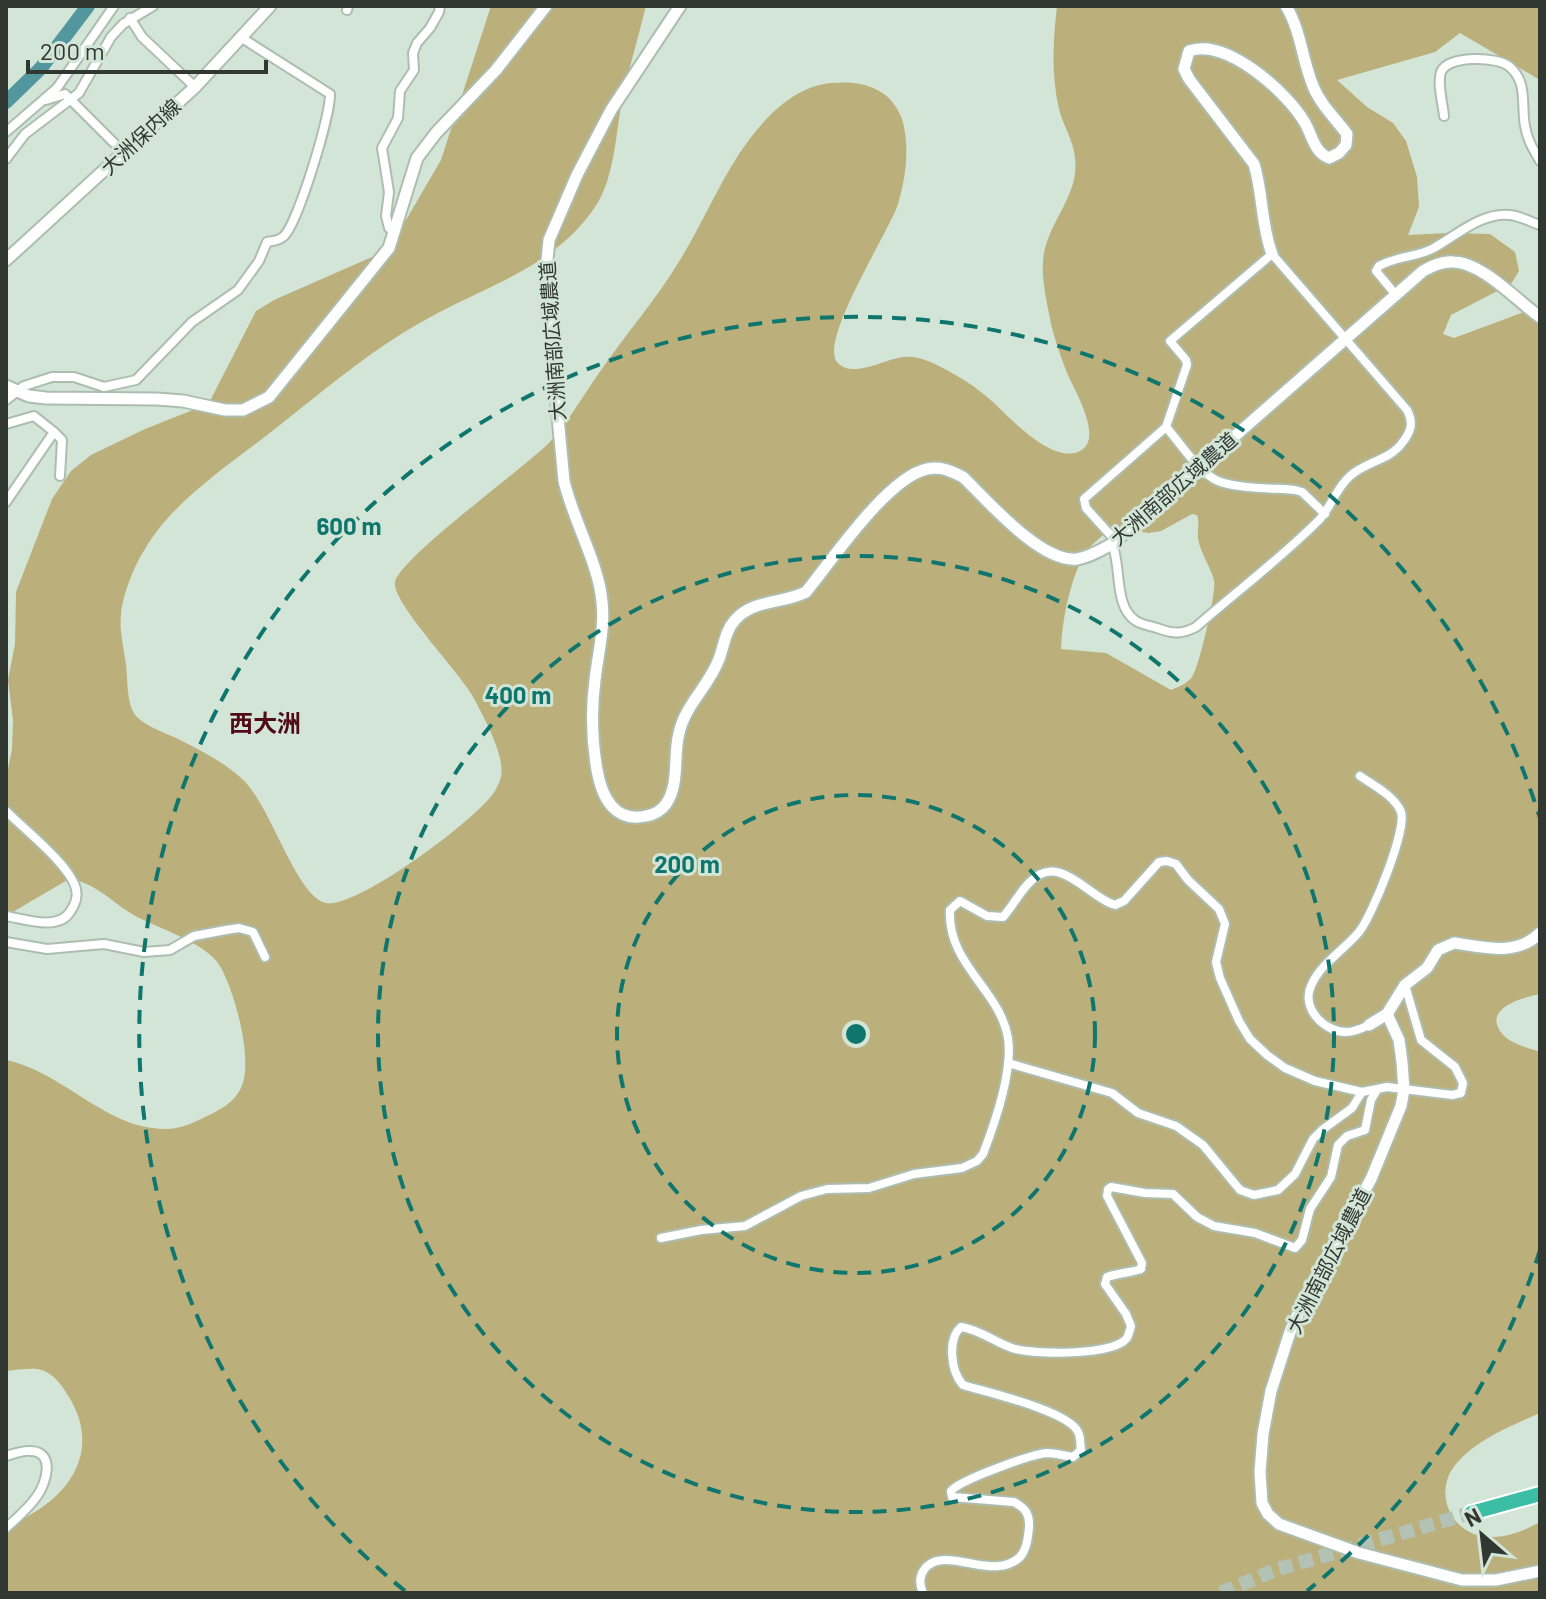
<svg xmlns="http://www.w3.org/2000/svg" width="1546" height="1599" viewBox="0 0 1546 1599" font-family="Barlow,'Noto Sans JP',sans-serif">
<rect width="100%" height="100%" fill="#d3e5d6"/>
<path fill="#bbaf7b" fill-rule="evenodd" d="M491,6h155c-7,28 -15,56 -22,84 -8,35 -8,87 -29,117 -42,62 -109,78 -170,113 -56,31 -104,73 -154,112 -42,33 -99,70 -126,117 -11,17 -22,45 -24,65 -2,16 3,35 5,51 2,15 0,38 10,51 10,11 33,18 46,25 20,10 41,21 58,36 30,24 55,119 86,126 29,7 153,-85 169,-112 7,-13 8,-18 5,-33 -5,-20 -18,-45 -28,-63 -13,-23 -81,-94 -77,-113 6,-25 128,-113 154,-139 19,-21 34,-47 50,-70 26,-38 57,-73 81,-113 21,-34 37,-72 59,-106 21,-31 52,-68 93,-71 30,-3 59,5 70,36 8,27 4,59 -4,85 -9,28 -79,136 -61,158 15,18 49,-4 67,-5 16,-2 34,8 48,16 15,8 29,18 42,30 17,16 59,62 86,48 24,-12 -5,-60 -13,-78 -6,-16 -12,-32 -16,-49 -5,-28 -14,-58 -3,-85 10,-27 31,-50 27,-81 -1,-16 -12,-33 -16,-49 -8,-34 -6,-68 -2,-103h483v74l-80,-47 -25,19 -98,28 30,27 26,16 13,18 11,36 2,30 -11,28 41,-2 41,1 25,18 4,19 -8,13 -60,31 -8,19 11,4 86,-32v688c-15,3 -56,13 -40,37 7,12 28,17 40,21v361c-29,13 -63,26 -84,51 -22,26 -8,65 25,72 21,4 41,-4 59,-14v71h-1534v-67c57,-21 99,-70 63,-129 -7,-12 -17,-26 -32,-28 -9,-1 -21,1 -31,2v-311c58,12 100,70 161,69 13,0 29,-7 40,-13 13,-6 26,-13 33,-26 15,-26 -5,-98 -20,-124 -14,-24 -64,-38 -88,-52 -21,-13 -38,-32 -63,-35l-63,37v-137l6,-30 1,-29 -5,-40 7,-36 1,-52 36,-93 19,-28 20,-16 54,-26 53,-21 13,-9 45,-88 18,-11 98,-43 34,-37 35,-60zM1192,514l5,1c3,9 0,15 1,24 3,15 12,27 16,41 3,11 -15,88 -22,97 -5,7 -14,10 -21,13l-65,-37 -45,-4c1,-28 8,-63 20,-88 6,-14 19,-23 30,-33l38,5 12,-2z"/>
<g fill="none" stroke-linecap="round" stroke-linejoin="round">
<polyline stroke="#51979d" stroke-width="14" points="6,102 41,68 88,6"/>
<polyline stroke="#b3c2b5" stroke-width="14" stroke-dasharray="14 7" stroke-linecap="butt" points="1221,1593 1275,1570 1471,1513"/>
<g stroke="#adbeb0" stroke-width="12">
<g id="street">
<polyline points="347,10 348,6"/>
<polyline points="130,18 142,37 195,87"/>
<polyline points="46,100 65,94 124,153"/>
<path d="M1444,116c-1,-12 -7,-32 -3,-44 6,-17 57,-16 69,-5 18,16 11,38 15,59 2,13 8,23 15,35"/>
<polyline points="6,132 57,88 114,6"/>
<polyline points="6,159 25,134 79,93 111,37 123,24 153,6"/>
<polyline points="395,233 389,228 386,216 389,192 382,148 398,118 400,91 414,70 413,53 417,43 430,28 439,12 440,6"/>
<path d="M1396,295l-20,-24 3,-5c16,-9 36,-9 53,-17 24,-13 49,-37 78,-34 10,1 21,7 30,10"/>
<path d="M6,400l18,-14 28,-9h22l30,10 32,-7 56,-58 46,-32 21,-29 8,-19c6,-1 12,-1 17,-6 14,-13 47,-122 46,-142l-88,-56"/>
<polyline points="6,424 34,416 54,432 6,502"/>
<path d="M1166,427c15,17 29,40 48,52 17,10 60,9 81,11l7,2 23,22"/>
<polyline points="54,432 62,440 60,476"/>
<path d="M1112,544c10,22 1,62 24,77 6,4 16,5 24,8 14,5 22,5 36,-2 40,-35 84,-68 122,-106 13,-13 18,-33 32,-45 15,-14 40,-16 52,-33 9,-11 12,-20 5,-33l-135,-156 -102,87 16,19 1,5 -21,62 -82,72 2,9 29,32"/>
<path d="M1360,776c13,9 35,20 41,36 6,18 -29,104 -42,120 -15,18 -39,32 -48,54 -10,22 13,46 35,46 8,0 15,-3 23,-7"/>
<path d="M6,811c18,18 64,54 70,78 2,8 -1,16 -6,23 -12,19 -46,7 -64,4"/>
<polyline points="6,942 47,949 104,944 144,952 170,950 194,936 226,930 239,928 253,932 265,957"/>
<polyline points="1008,1063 1112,1093 1138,1113 1176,1126 1203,1145 1240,1190 1254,1195 1278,1190 1295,1174 1313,1139 1322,1130 1352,1108 1362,1092"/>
<path d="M661,1238l40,-8 44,-4 56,-30 26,-7 42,-1 45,-14 48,-6 15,-7 6,-7c12,-31 30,-83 25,-116 -8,-48 -61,-74 -58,-128l10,-9 27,15 16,1c10,-11 17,-26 28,-36 29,-29 58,17 84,24l9,-4 35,-39 8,-1 9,3 12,16 31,29 6,15 -9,38 4,16 19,43 11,18 17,16 18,13 30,13 47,11 25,-5 65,8 9,-2 2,-10 -8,-16 -34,-27 -16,-55"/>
<path d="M6,1456c7,-2 17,-6 25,-5 25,1 15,33 6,45 -8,12 -20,22 -31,32"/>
<path d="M923,1593c-8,-18 3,-33 23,-33 23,0 54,16 74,-3 7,-8 8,-20 9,-30 1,-13 -4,-19 -15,-25l-62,-5 -1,-6c9,-11 81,-37 96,-38 8,0 18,3 26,4l8,-7c-1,-5 0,-13 -3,-18 -9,-21 -92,-40 -115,-47 -12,-13 -16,-46 -2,-58 20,3 33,15 51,21 21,7 102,8 115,-10 2,-4 3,-8 4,-12l-5,-12 -21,-30 2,-7c11,-4 23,-4 34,-8l1,-6 -35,-67 1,-7 3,-2 34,6 28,1 24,23 17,9 41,7 40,15 7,-8 8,-31 21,-32 7,-32 9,-9 18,-6 6,-30 6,-10"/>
</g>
</g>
<g stroke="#adbeb0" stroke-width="15">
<g id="secondary">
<path d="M680,6l-69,104 -34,65 -28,65 -4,39 19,202c9,39 35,83 38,121 3,26 -4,52 -7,78 -4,30 -3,61 2,90 5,28 18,53 49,46 8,-1 16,-6 20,-12 14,-20 7,-49 13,-71 6,-28 30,-47 40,-74 5,-13 6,-28 16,-39 18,-21 48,-16 71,-28 26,-32 82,-115 121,-123 14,-3 24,2 36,8 25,24 78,86 114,82 13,-2 24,-9 35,-15l311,-273c9,-5 19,-10 30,-9 29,0 64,39 87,55"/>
<path d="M1272,254c-11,-29 -9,-61 -18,-90l-65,-85 -5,-10 5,-18c37,-14 99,42 116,72 7,12 9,29 24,35l10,-5 7,-8 1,-11c-12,-16 -27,-30 -34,-48 -11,-27 -12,-55 -27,-80"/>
<polyline points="6,260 195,87 270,6"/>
<polyline points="6,386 29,396 46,398 157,399 183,401 225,410 243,410 269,397 389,248 417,158 436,133 496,70 546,6"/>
<polyline points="1387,1014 1399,1040 1402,1062 1404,1090 1401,1106 1371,1179 1304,1300 1290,1332 1271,1391 1263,1434 1260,1472 1262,1503 1268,1514 1279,1524 1359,1553 1462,1580 1496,1580 1540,1571"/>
<path d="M1369,1025l18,-11 18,-29 22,-17 11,-18 16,-7c30,4 62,14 86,-10"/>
</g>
</g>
<g stroke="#fff" stroke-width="18">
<polyline id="highway" points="1471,1513 1540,1494"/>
</g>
<use href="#street" stroke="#fff" stroke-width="8"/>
<use href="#secondary" stroke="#fff" stroke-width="11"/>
<use href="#highway" stroke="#3bbea4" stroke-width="14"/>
</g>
<g fill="none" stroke="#0f766e" stroke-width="4" stroke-dasharray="14 10">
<circle cx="856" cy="1034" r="239"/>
<circle cx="856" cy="1034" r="478"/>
<path d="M1540 1250A717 717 0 0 1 1307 1591M405 1591A717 717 0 1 1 1540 818"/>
</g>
<g text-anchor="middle" stroke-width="6" stroke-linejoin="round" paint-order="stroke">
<g font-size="20" fill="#313832" stroke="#d3e5d6">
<text transform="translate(141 137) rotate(-43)" y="7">大洲保内線</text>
<text transform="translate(553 341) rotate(-94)" y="7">大洲南部広域農道</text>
<text transform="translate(1174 489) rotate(-41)" y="7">大洲南部広域農道</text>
<text transform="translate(1329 1261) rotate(-63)" y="7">大洲南部広域農道</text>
</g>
<g font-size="24" font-weight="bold" fill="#510b17" stroke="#d3e5d6">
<text x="265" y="732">西大洲</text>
</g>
</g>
<circle cx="856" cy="1034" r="12" fill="#0f766e" stroke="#d3e5d6" stroke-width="4"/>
<g font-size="24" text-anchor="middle" font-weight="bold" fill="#0f766e" stroke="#d3e5d6" stroke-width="6" stroke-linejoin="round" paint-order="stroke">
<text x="349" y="535">600 m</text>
<text x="518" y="704">400 m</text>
<text x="687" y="873">200 m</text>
</g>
<rect width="1546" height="1599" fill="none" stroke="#313832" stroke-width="16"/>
<g transform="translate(1482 1535) rotate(332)" stroke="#d3e5d6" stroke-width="6" paint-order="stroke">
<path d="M0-6L14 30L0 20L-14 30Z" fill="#313832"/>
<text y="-12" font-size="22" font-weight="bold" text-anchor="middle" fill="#313832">N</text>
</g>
<path d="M28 60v12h238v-12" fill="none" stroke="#313832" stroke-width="4"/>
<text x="40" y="60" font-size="24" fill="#313832" stroke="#d3e5d6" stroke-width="6" paint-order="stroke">200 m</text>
</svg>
